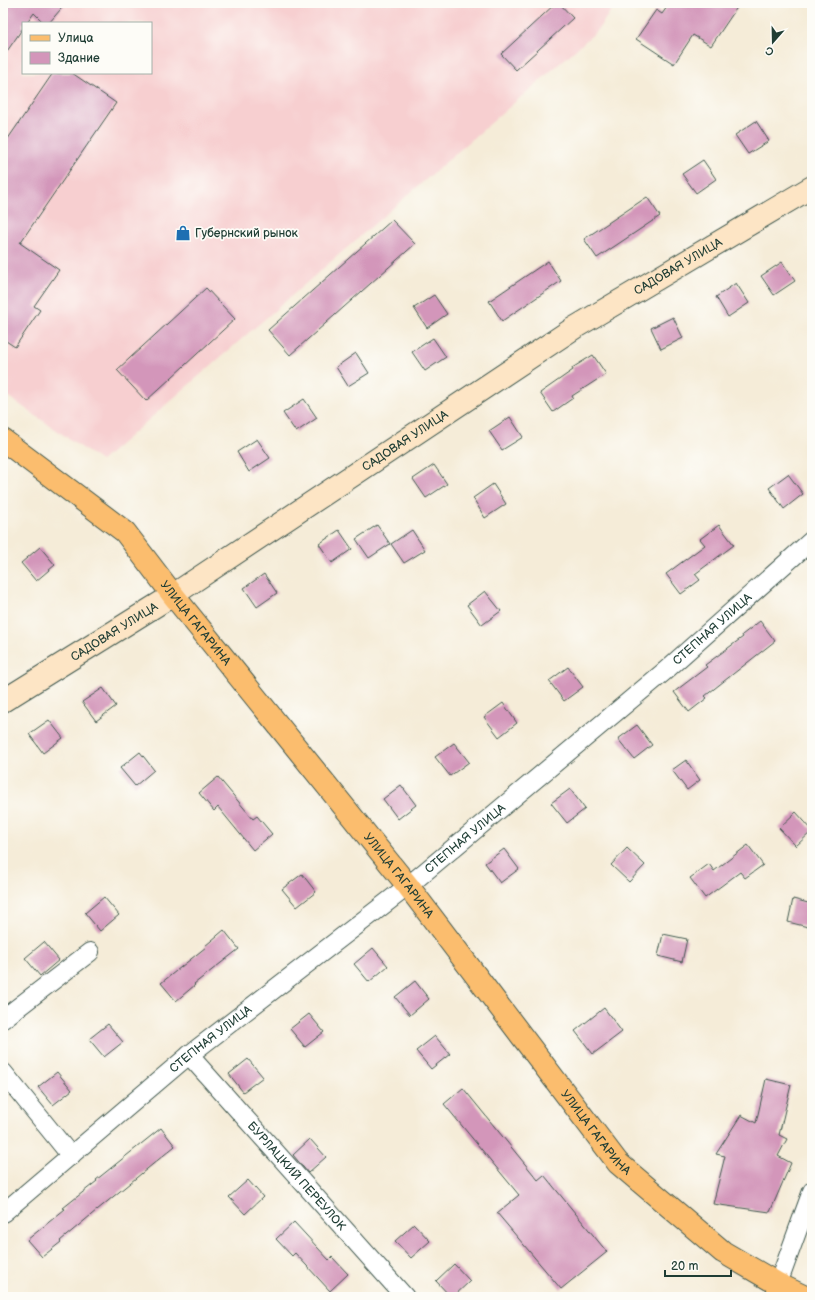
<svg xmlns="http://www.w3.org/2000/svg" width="815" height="1300" viewBox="0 0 815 1300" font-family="'Balsamiq Sans',sans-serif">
<rect width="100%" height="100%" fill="#fdfcf7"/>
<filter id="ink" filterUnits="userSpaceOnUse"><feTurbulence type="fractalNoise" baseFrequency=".025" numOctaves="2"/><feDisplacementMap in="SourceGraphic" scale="8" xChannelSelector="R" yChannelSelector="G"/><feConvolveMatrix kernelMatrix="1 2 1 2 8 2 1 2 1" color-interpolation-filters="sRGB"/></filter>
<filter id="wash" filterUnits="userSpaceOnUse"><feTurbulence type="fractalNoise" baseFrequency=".012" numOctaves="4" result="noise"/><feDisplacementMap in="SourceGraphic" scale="16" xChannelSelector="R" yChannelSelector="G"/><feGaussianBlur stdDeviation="0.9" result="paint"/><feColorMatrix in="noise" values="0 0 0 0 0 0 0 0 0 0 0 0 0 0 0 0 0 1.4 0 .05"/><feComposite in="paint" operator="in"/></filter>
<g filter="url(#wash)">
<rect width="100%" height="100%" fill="#f5ecd8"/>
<path fill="#f7cfd0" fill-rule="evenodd" d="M3,3h613l-19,28 -496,430 -98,-68zM23,23h128v50h-128z"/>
<g id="blocks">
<g fill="#d396ba">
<polygon points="3,3 66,3 49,23 44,23 34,13 27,23 23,23 23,28 3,57"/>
<polygon points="556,3 559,3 573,18 516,70 501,54"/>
<polygon points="670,3 740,3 711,46 693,35 674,64 636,39 656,10 662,14"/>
<polygon points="53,73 72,73 116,103 20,243 59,270 34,306 40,310 15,347 3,339 3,146"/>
<polygon points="756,121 769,141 748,154 735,135"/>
<polygon points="703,160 716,179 696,193 682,174"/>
<polygon points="647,197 660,216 597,258 584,239"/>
<polygon points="392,220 415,244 290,355 268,330"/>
<polygon points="548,261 561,281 502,321 489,301"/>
<polygon points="782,262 795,281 774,295 761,276"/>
<polygon points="736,283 749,303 728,317 716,297"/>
<polygon points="206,288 235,319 146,401 117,370"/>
<polygon points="434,295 447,314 427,328 414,308"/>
<polygon points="673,317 683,338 661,349 651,328"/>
<polygon points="433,338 446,357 425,371 412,352"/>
<polygon points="356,353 369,373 348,386 336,367"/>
<polygon points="593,355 606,374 572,396 573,398 553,412 540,393 573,370 572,368"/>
<polygon points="304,399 317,418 296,432 283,413"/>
<polygon points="510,417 523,437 502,450 489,431"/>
<polygon points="257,439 270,458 249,472 237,452"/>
<polygon points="434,465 447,484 426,498 413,479"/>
<polygon points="788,474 803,494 784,509 769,488"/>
<polygon points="493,484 506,504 485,518 473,498"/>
<polygon points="377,525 390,544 369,558 356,539"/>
<polygon points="719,525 734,545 695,574 700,580 681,594 666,574 705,545 700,539"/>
<polygon points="339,530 352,549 332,563 319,544"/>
<polygon points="412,530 425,550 404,563 391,544"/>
<polygon points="40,547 55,565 36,581 21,563"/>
<polygon points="264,574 277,593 257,607 244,588"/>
<polygon points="485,591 501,611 482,625 467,605"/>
<polygon points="760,621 775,641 705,696 707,698 689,712 674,692 707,667 705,665 743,637 742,635"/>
<polygon points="568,667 583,687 564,701 549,681"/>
<polygon points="103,688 116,706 96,721 82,702"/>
<polygon points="503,703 517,723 499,737 484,717"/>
<polygon points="49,720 63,738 43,753 29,734"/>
<polygon points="637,725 652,745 634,759 618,739"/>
<polygon points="454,743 469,762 450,776 435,757"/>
<polygon points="140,752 154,770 135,786 120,768"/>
<polygon points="686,760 700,780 687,790 672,770"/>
<polygon points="218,777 253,819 257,816 272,834 253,850 218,807 214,811 199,793"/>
<polygon points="401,785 416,805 398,819 383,799"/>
<polygon points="570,789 585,809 567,823 551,803"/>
<polygon points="796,812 812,830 812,831 796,846 779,828"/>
<polygon points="748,845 763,865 745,878 740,872 705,898 690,878 709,864 714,871"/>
<polygon points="627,848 645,865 629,882 611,865"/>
<polygon points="504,849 519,869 500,883 485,863"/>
<polygon points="302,874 316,892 297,907 282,889"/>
<polygon points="104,897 119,915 100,931 85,913"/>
<polygon points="793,899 812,904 812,928 788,922"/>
<polygon points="224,930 239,949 194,984 195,985 176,1001 161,983 206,947 205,946"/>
<polygon points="663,934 687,939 682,962 658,956"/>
<polygon points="44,942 59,960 40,976 25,958"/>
<polygon points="373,948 388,966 369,982 354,964"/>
<polygon points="415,981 429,999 410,1015 395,997"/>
<polygon points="604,1008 622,1032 593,1054 575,1031"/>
<polygon points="309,1014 324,1032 305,1047 290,1029"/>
<polygon points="108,1024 123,1042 104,1057 89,1039"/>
<polygon points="435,1036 450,1054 431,1069 416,1051"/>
<polygon points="248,1059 263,1077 243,1092 229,1074"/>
<polygon points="57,1072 72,1090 53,1105 38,1087"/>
<polygon points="766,1079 791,1085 779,1135 787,1139 778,1156 791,1163 770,1212 713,1204 725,1156 716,1154 741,1115 756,1123"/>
<polygon points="463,1088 538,1180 544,1175 607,1252 561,1289 497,1213 519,1195 444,1104"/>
<polygon points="161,1128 175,1146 97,1210 60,1241 61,1242 42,1257 27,1240 65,1209 63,1208 97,1181 96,1180"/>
<polygon points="310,1139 326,1157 308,1173 293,1155"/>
<polygon points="248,1180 263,1197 245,1214 229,1197"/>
<polygon points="294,1222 329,1260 332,1257 348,1274 330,1291 295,1253 292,1256 276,1239"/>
<polygon points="414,1224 430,1241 411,1258 395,1241"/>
<polygon points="454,1264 470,1281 453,1297 451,1297 436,1281"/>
</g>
</g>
</g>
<g filter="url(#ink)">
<use href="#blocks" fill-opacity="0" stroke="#3f574d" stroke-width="1"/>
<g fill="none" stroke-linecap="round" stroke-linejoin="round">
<g stroke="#3f574d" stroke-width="20">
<g id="street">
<polyline points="3,1019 90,952"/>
<path id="s1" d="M189,1055l216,242"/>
<polyline points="3,1072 71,1156"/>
<path id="s2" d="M3,1213l186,-158 219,-169 257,-215 147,-131"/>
<polyline points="775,1297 778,1284 812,1191"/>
</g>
</g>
<g stroke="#3f574d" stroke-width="24">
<g id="secondary">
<path id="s3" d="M3,701l170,-106 401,-267 238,-141"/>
</g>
</g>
<g stroke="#3f574d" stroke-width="24">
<g id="primary">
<path id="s4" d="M3,440l122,92 48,63 235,291 210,277 105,89 55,32 27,13"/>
</g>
</g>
<use href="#street" stroke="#fff" stroke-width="18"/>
<use href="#secondary" stroke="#fde5c5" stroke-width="22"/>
<use href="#primary" stroke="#fbbd6e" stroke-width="22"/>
</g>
</g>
<defs>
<g id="shop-bare" transform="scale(1.2)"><path d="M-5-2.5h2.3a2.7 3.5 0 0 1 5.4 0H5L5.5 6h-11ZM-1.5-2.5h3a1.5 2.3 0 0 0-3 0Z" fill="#1f6fb2" stroke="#fdfcf7" stroke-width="2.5" paint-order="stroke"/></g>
</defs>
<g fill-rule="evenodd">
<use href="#shop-bare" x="183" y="233"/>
</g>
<g text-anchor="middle" stroke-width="3.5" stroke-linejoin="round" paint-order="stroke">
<g font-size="12" fill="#1f3d34" stroke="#fdfcf7" text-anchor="start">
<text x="195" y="237">Губернский рынок</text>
</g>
<g font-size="12" fill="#1f3d34" stroke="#fdfcf7">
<text dy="4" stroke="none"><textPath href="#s3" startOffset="803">САДОВАЯ УЛИЦА</textPath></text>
<text dy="4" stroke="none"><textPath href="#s3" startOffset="479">САДОВАЯ УЛИЦА</textPath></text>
<text dy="4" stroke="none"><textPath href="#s4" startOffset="268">УЛИЦА ГАГАРИНА</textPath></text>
<text dy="4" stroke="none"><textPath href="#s2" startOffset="919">СТЕПНАЯ УЛИЦА</textPath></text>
<text dy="4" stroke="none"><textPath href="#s3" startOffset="131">САДОВАЯ УЛИЦА</textPath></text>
<text dy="4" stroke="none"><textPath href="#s2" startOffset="595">СТЕПНАЯ УЛИЦА</textPath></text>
<text dy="4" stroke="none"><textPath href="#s4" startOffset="592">УЛИЦА ГАГАРИНА</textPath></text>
<text dy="4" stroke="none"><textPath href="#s2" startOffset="271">СТЕПНАЯ УЛИЦА</textPath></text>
<text dy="4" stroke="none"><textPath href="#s4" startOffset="916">УЛИЦА ГАГАРИНА</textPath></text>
<text dy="4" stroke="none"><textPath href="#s1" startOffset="162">БУРЛАЦКИЙ ПЕРЕУЛОК</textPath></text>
</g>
</g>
<rect width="815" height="1300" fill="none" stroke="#fdfcf7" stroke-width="16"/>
<rect x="22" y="22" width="130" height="52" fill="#fdfcf7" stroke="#a4b0a9"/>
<rect x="30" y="35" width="20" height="6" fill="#fbbd6e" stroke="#a4b0a9"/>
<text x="58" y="42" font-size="12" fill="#1f3d34">Улица</text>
<rect x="30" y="52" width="20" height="12" fill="#d396ba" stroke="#a4b0a9"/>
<text x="58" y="62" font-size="12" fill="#1f3d34">Здание</text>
<g transform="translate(773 42) rotate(200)" stroke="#fdfcf7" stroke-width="3" paint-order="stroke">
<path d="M0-3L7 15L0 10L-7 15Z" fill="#1f3d34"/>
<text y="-6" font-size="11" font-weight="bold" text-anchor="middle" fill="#1f3d34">С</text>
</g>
<path d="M665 1270v6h66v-6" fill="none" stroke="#1f3d34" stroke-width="2"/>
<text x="671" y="1270" font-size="12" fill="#1f3d34" stroke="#fdfcf7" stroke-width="3" paint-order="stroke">20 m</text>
</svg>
